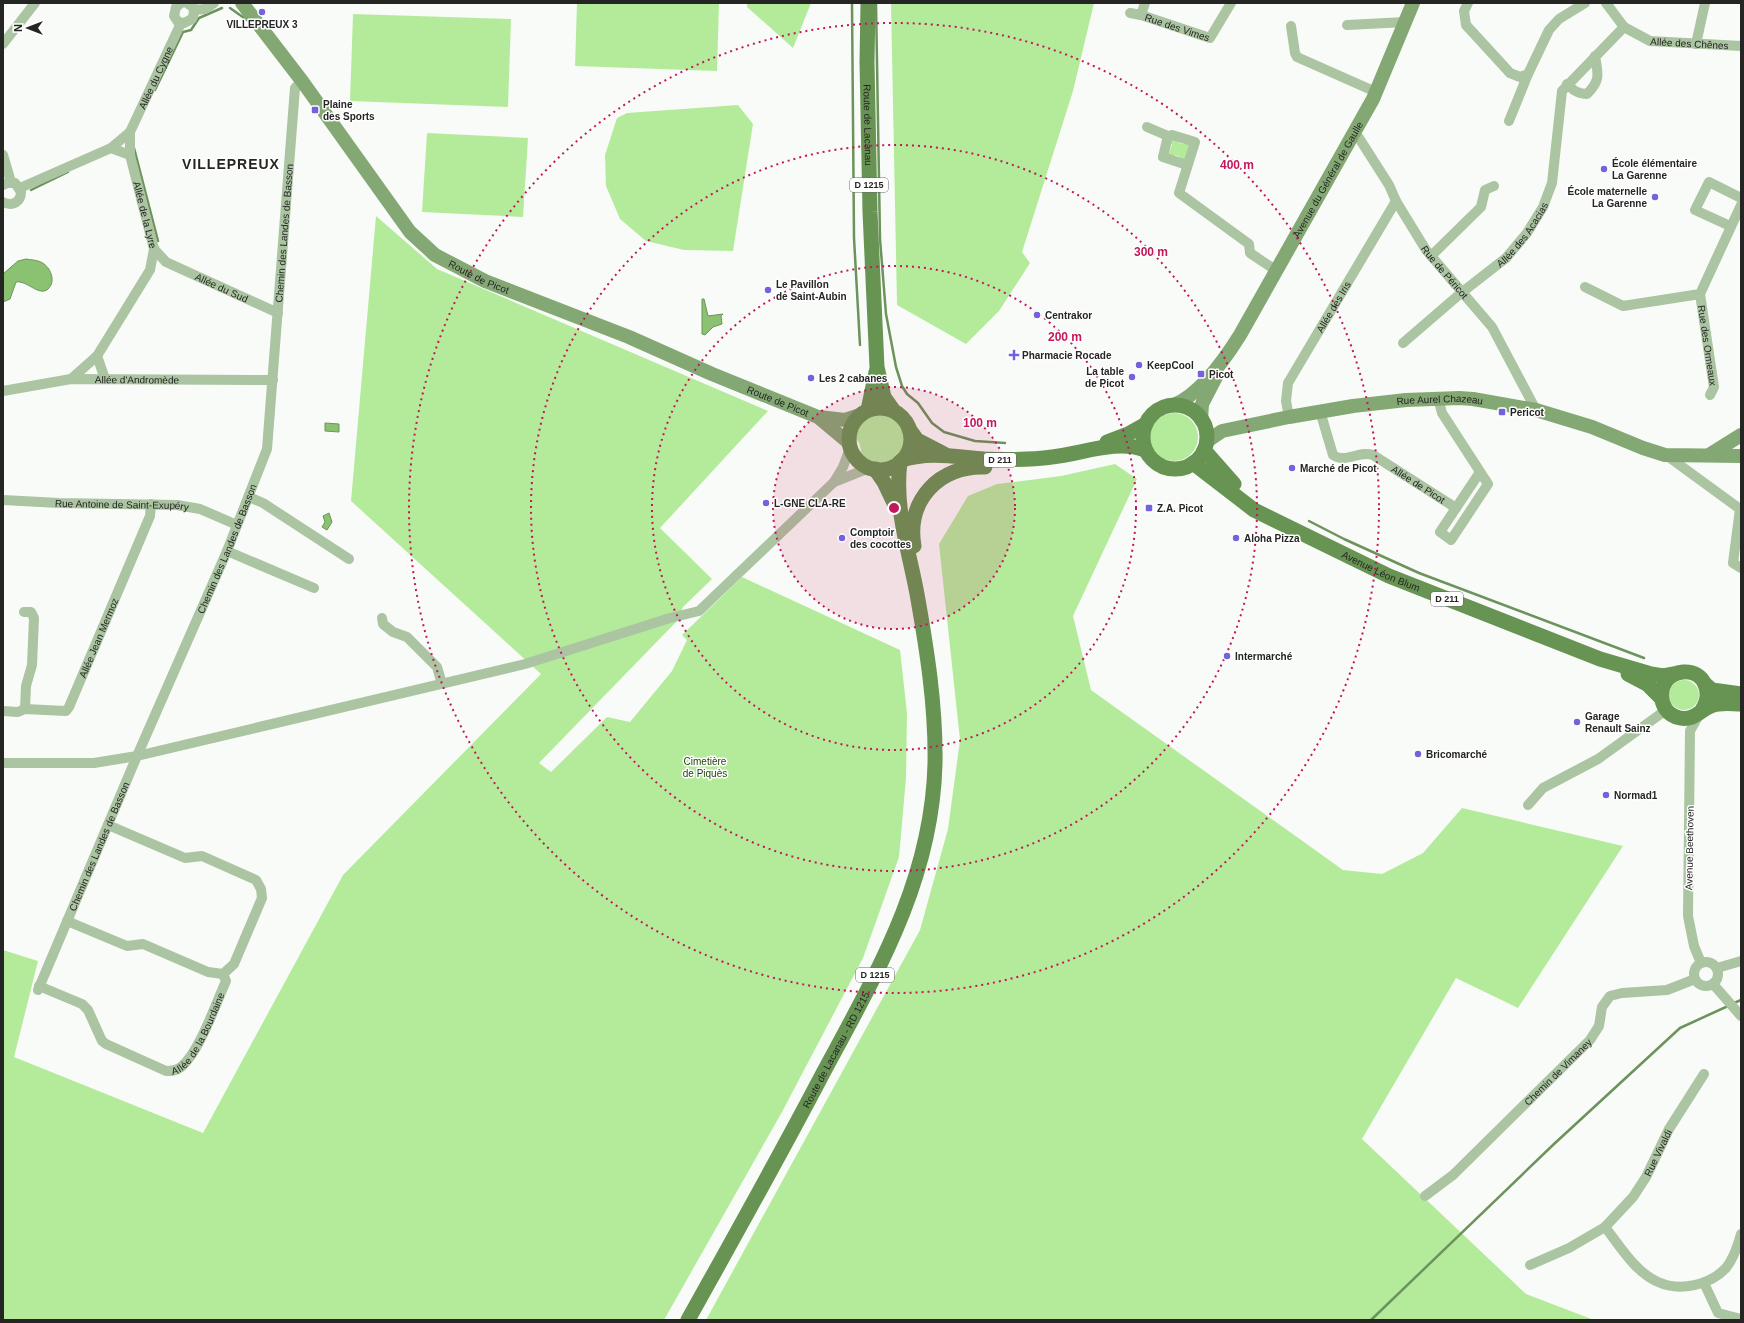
<svg xmlns="http://www.w3.org/2000/svg" width="1744" height="1323" viewBox="0 0 1744 1323" font-family="Arial,sans-serif">
<rect width="100%" height="100%" fill="#f9fbf8"/>
<g fill="#b4eb9b">
<polygon points="577,3 719,3 717,71 575,66"/>
<polygon points="747,3 811,3 793,48 747,7"/>
<polygon points="891,3 1094,3 1073,91 1022,252 1030,263 999,311 966,344 897,305"/>
<polygon points="353,14 511,19 508,107 350,101"/>
<polygon points="738,105 753,124 733,251 684,250 646,241 620,219 606,186 605,155 617,118 627,113"/>
<polygon points="427,133 528,138 523,217 422,212"/>
<polygon points="1173,140 1179,140 1179,143 1184,144 1185,142 1190,145 1186,160 1180,159 1180,157 1175,155 1174,158 1169,154 1172,144 1169,144"/>
<polygon points="376,216 437,269 768,411 660,528 712,579 683,607 677,621 539,763 551,772 607,717 630,722 672,671 687,640 682,635 742,577 900,650 907,713 906,778 899,857 863,958 782,1112 664,1320 3,1320 3,950 38,961 14,1057 203,1133 343,875 541,674 351,501"/>
<circle cx="1174" cy="437" r="24"/>
<path d="M877,414c54,3 19,78 -18,41l2,-5 -2,-8 -5,-4c2,-14 10,-21 23,-24z"/>
<polygon points="1115,464 1137,479 1073,616 1091,690 1343,870 1382,874 1423,853 1462,808 1623,846 1518,1008 1456,978 1362,1139 1526,1294 1594,1320 706,1320 920,930 948,829 960,740 939,544 968,496 997,484 1061,476"/>
<circle cx="1684" cy="695" r="15"/>
</g>
<g fill="#8bc272" stroke="#6c935b">
<path d="M26,259c6,1 13,1 18,5 7,5 12,18 4,25 -9,8 -21,-9 -32,-7l-6,17 -7,3v-28l15,-13z"/>
<polygon points="702,299 704,299 708,316 723,314 721,316 722,324 713,327 705,335 702,334"/>
<polygon points="325,423 339,424 339,432 325,431"/>
<polygon points="329,513 332,522 327,530 322,527 325,522 323,516"/>
</g>
<g fill="none" stroke-linecap="round" stroke-linejoin="round">
<g stroke="#6c935b" stroke-width="2.5">
<polyline points="852,3 854,238 860,345"/>
<polyline points="876,3 880,239 886,314 896,367 902,386 907,394 918,403 932,423 944,432 975,441 1005,443"/>
<polyline points="230,8 247,20"/>
<polyline points="155,90 183,32 191,30 199,18 222,8"/>
<polyline points="134,148 158,241"/>
<polyline points="31,190 68,172"/>
<polyline points="1309,521 1344,539 1419,573 1644,658"/>
<polyline points="1734,1003 1741,1000"/>
<polyline points="1371,1320 1554,1144 1680,1028 1728,1006"/>
</g>
<g stroke="#abc4a1" stroke-width="10">
<polyline points="181,3 176,7 174,16 178,22 184,23 192,19 194,13 193,7 187,3"/>
<path id="s1" d="M1145,3l-4,12 69,23 21,-35"/>
<polyline points="1468,3 1464,11 1466,25 1510,73 1520,77 1528,74 1549,30 1559,19 1585,3"/>
<path id="s2" d="M1606,3l18,24 26,14 91,5"/>
<polyline points="194,10 205,9 214,3"/>
<polyline points="1130,13 1141,15"/>
<polyline points="1347,25 1406,22"/>
<polyline points="1291,26 1295,53 1297,57 1376,92"/>
<polyline points="3,44 35,3"/>
<polyline points="1696,44 1705,3"/>
<path d="M1567,84c6,6 11,10 20,10 14,-14 11,-20 8,-38"/>
<polyline points="1509,121 1528,74"/>
<polyline points="1147,127 1168,136"/>
<path id="s3" d="M130,132l51,-109"/>
<path id="s4" d="M1354,134l5,4 30,47 7,16 30,49 66,77 44,83"/>
<polyline points="111,148 130,155"/>
<polyline points="3,155 11,182"/>
<polyline points="1187,165 1163,157 1168,136 1172,135 1195,142 1179,193 1249,244 1250,253 1277,271"/>
<path d="M3,185l4,-2h8l6,9c0,10 -9,15 -18,10"/>
<path id="s5" d="M20,188l91,-40 19,-16v23l24,94 -4,21 -53,86 -26,23"/>
<polyline points="1730,226 1695,210 1709,182 1741,198"/>
<path id="s6" d="M154,249l12,13 112,51"/>
<polyline points="1431,256 1481,207 1485,190 1494,186"/>
<polyline points="1585,287 1623,306 1700,294 1741,205"/>
<path id="s7" d="M1700,294l14,93 -4,8"/>
<path id="s8" d="M1403,343l58,-50 45,-35 21,-25 16,-26 9,-24 10,-92 62,-64"/>
<polyline points="97,356 105,379"/>
<path id="s9" d="M3,391l68,-12 202,1"/>
<polyline points="1438,398 1442,413 1488,484 1451,540 1440,532 1480,472"/>
<path id="s10" d="M1320,411l13,44c13,9 26,-5 40,0l83,53"/>
<path id="s11" d="M1289,417l-3,-16 2,-18 108,-182"/>
<polyline points="1666,455 1740,509 1733,563 1741,568"/>
<polyline points="834,482 869,468"/>
<polyline points="249,497 263,503 349,559"/>
<path id="s12" d="M3,500l56,3 118,2 23,4 37,16"/>
<polyline points="227,551 314,588"/>
<polyline points="24,612 31,612 34,618 32,665 26,686 25,709"/>
<polyline points="382,618 383,624 393,632 407,637 437,667 442,684"/>
<path id="s13" d="M3,711l15,1 7,-3 41,2 3,-4 81,-191 1,-12"/>
<polyline points="1700,713 1690,731 1688,916 1694,946 1701,963"/>
<polyline points="3,763 94,763 137,756 525,664 670,618 699,611 834,482 843,467 850,448"/>
<polyline points="1528,805 1543,788 1598,759 1666,710"/>
<polyline points="67,921 127,946 143,944 208,972 223,974 234,964 262,898 261,889 256,880 202,856 185,858 108,825"/>
<circle cx="1706" cy="974" r="12"/>
<polyline points="1717,968 1741,961"/>
<polyline points="1713,984 1741,1016"/>
<path id="s14" d="M39,986l43,18 6,6 14,31 4,3 60,27c5,0 10,0 15,-4 18,-14 35,-64 45,-86l-3,-7"/>
<path id="s15" d="M38,990l99,-234 90,-205 40,-102 28,-361 7,-7"/>
<path id="s16" d="M1425,1196l28,-21 137,-135 9,-14 3,-19 8,-11 12,-3 45,-3 28,-11"/>
<path d="M1605,1227c15,19 30,45 53,55 22,10 52,3 68,-14 8,-10 12,-23 15,-34"/>
<path id="s17" d="M1530,1265l39,-17 36,-21 28,-30 13,-20 23,-48 35,-55"/>
<polyline points="1704,1283 1718,1313 1741,1319"/>
</g>
<g stroke="#84a874" stroke-width="14">
<path id="s18" d="M242,3l60,78 108,151 25,23 50,26 144,56 83,37 106,43 31,26"/>
<path id="s19" d="M1174,405c26,-11 51,-46 66,-70l133,-236 40,-96"/>
<polyline points="819,417 845,420 860,415"/>
<polyline points="1201,420 1202,404 1216,377"/>
<path id="s20" d="M1206,442l16,-11 67,-14 64,-11 53,-6 53,-2 14,1 63,11 56,17 51,21 22,7 76,1"/>
<polyline points="1709,455 1741,435"/>
</g>
<g stroke="#689453" stroke-width="15">
<path id="s21" d="M868,3l-1,59 3,150 7,155 7,30 10,14"/>
<circle cx="1175" cy="437" r="32"/>
<circle cx="880" cy="439" r="31"/>
<polyline points="868,410 876,372"/>
<polyline points="909,429 917,440 944,454"/>
<polyline points="1107,442 1128,434 1146,424"/>
<polyline points="1204,450 1234,484"/>
<path d="M902,460c27,-9 55,-3 82,-1 23,1 45,1 68,-2 30,-3 64,-18 93,-7"/>
<path id="s22" d="M1193,463l61,47 135,66 211,83 51,15 12,2 11,-2"/>
<polyline points="875,469 884,482 896,507"/>
<path d="M914,546c-8,-46 26,-81 71,-79"/>
<polyline points="1628,674 1647,684 1661,698"/>
<polyline points="1705,684 1712,690 1741,694"/>
<path d="M1702,710c11,-16 3,-40 -19,-38 -27,2 -29,41 -3,46 14,3 20,-8 31,-12 9,-4 20,-2 30,-2"/>
<path id="s23" d="M688,1320c45,-81 90,-161 133,-243 54,-101 111,-195 114,-313 1,-57 -8,-114 -18,-170 -8,-44 -23,-86 -17,-132"/>
</g>
</g>
<circle cx="894" cy="508" r="121" fill="#c2185b" fill-opacity=".12"/>
<g fill="none" stroke="#c2185b" stroke-width="2" stroke-dasharray="2 4">
<circle cx="894" cy="508" r="121"/>
<circle cx="894" cy="508" r="242"/>
<circle cx="894" cy="508" r="363"/>
<circle cx="894" cy="508" r="485"/>
</g>
<g fill="#7461dc" stroke="#fff" stroke-width="1.5">
<circle cx="262" cy="12" r="4"/>
<rect x="311" y="106" width="8" height="8" rx="2"/>
<circle cx="1604" cy="169" r="4"/>
<circle cx="1655" cy="197" r="4"/>
<circle cx="768" cy="290" r="4"/>
<circle cx="1037" cy="315" r="4"/>
<path d="M1012 349h4v4h4v4h-4v4h-4v-4h-4v-4h4z"/>
<circle cx="1139" cy="365" r="4"/>
<rect x="1197" y="370" width="8" height="8" rx="2"/>
<circle cx="1132" cy="377" r="4"/>
<circle cx="811" cy="378" r="4"/>
<rect x="1498" y="408" width="8" height="8" rx="2"/>
<circle cx="1292" cy="468" r="4"/>
<circle cx="766" cy="503" r="4"/>
<rect x="1145" y="504" width="8" height="8" rx="2"/>
<circle cx="842" cy="538" r="4"/>
<circle cx="1236" cy="538" r="4"/>
<circle cx="1227" cy="656" r="4"/>
<circle cx="1577" cy="722" r="4"/>
<circle cx="1418" cy="754" r="4"/>
<circle cx="1606" cy="795" r="4"/>
</g>
<g text-anchor="middle" stroke-width="3" stroke-linejoin="round" paint-order="stroke">
<g fill="#fff" stroke="#666" stroke-width="1">
<rect x="850" y="178" width="38" height="14" rx="3"/>
<rect x="984" y="453" width="32" height="14" rx="3"/>
<rect x="1431" y="592" width="32" height="14" rx="3"/>
<rect x="856" y="968" width="38" height="14" rx="3"/>
</g>
<g font-size="9" font-weight="bold" fill="#252524">
<text x="869" y="188">D 1215</text>
<text x="1000" y="463">D 211</text>
<text x="1447" y="602">D 211</text>
<text x="875" y="978">D 1215</text>
</g>
<g font-size="10" font-weight="bold" fill="#252524" stroke="#fff" text-anchor="start">
<text x="262" y="28" text-anchor="middle">VILLEPREUX 3</text>
<text x="323" y="108">Plaine<tspan x="323" dy="12">des Sports</tspan></text>
<text x="1612" y="167">École élémentaire<tspan x="1612" dy="12">La Garenne</tspan></text>
<text x="1647" y="195" text-anchor="end">École maternelle<tspan x="1647" dy="12">La Garenne</tspan></text>
<text x="776" y="288">Le Pavillon<tspan x="776" dy="12">de Saint-Aubin</tspan></text>
<text x="1045" y="319">Centrakor</text>
<text x="1022" y="359">Pharmacie Rocade</text>
<text x="1147" y="369">KeepCool</text>
<text x="1124" y="375" text-anchor="end">La table<tspan x="1124" dy="12">de Picot</tspan></text>
<text x="1209" y="378">Picot</text>
<text x="819" y="382">Les 2 cabanes</text>
<text x="1510" y="416">Pericot</text>
<text x="1300" y="472">Marché de Picot</text>
<text x="774" y="507">L-GNE CLA-RE</text>
<text x="1157" y="512">Z.A. Picot</text>
<text x="850" y="536">Comptoir<tspan x="850" dy="12">des cocottes</tspan></text>
<text x="1244" y="542">Aloha Pizza</text>
<text x="1235" y="660">Intermarché</text>
<text x="1585" y="720">Garage<tspan x="1585" dy="12">Renault Sainz</tspan></text>
<text x="1426" y="758">Bricomarché</text>
<text x="1614" y="799">Normad1</text>
</g>
<g font-size="10" fill="#252524" stroke="#fff">
<text dy="4" stroke="none"><textPath href="#s1" startOffset="51">Rue des Vimes</textPath></text>
<text dy="4" stroke="none"><textPath href="#s2" startOffset="99">Allée des Chênes</textPath></text>
<text dy="4" stroke="none"><textPath href="#s3" startOffset="60">Allée du Cygne</textPath></text>
<text dy="4" stroke="none"><textPath href="#s21" startOffset="122">Route de Lacanau</textPath></text>
<text dy="4" stroke="none"><textPath href="#s19" startOffset="276">Avenue du Général de Gaulle</textPath></text>
<text dy="4" stroke="none"><textPath href="#s5" startOffset="209">Allée de la Lyre</textPath></text>
<text dy="4" stroke="none"><textPath href="#s15" startOffset="804">Chemin des Landes de Basson</textPath></text>
<text dy="4" stroke="none"><textPath href="#s8" startOffset="162">Allée des Acacias</textPath></text>
<text dy="4" stroke="none"><textPath href="#s4" startOffset="166">Rue de Péricot</textPath></text>
<text dy="4" stroke="none"><textPath href="#s18" startOffset="367">Route de Picot</textPath></text>
<text dy="4" stroke="none"><textPath href="#s6" startOffset="79">Allée du Sud</textPath></text>
<text dy="4" stroke="none"><textPath href="#s11" startOffset="123">Allée des Iris</textPath></text>
<text dy="4" stroke="none"><textPath href="#s7" startOffset="52">Rue des Ormeaux</textPath></text>
<text dy="4" stroke="none"><textPath href="#s9" startOffset="135">Allée d'Andromède</textPath></text>
<text dy="4" stroke="none"><textPath href="#s18" startOffset="691">Route de Picot</textPath></text>
<text dy="4" stroke="none"><textPath href="#s20" startOffset="240">Rue Aurel Chazeau</textPath></text>
<text dy="4" stroke="none"><textPath href="#s10" startOffset="141">Allée de Picot</textPath></text>
<text dy="4" stroke="none"><textPath href="#s12" startOffset="119">Rue Antoine de Saint-Exupéry</textPath></text>
<text dy="4" stroke="none"><textPath href="#s15" startOffset="480">Chemin des Landes de Basson</textPath></text>
<text dy="4" stroke="none"><textPath href="#s22" startOffset="218">Avenue Léon Blum</textPath></text>
<text dy="4" stroke="none"><textPath href="#s13" startOffset="144">Allée Jean Mermoz</textPath></text>
<text dy="4" stroke="none"><textPath href="#s15" startOffset="156">Chemin des Landes de Basson</textPath></text>
<text transform="translate(1689 848) rotate(-89)" y="4">Avenue Beethoven</text>
<text dy="4" stroke="none"><textPath href="#s14" startOffset="213">Allée de la Bourdaine</textPath></text>
<text dy="4" stroke="none"><textPath href="#s23" startOffset="308">Route de Lacanau - RD 1215</textPath></text>
<text dy="4" stroke="none"><textPath href="#s16" startOffset="182">Chemin de Vimaney</textPath></text>
<text dy="4" stroke="none"><textPath href="#s17" startOffset="176">Rue Vivaldi</textPath></text>
</g>
<g font-size="10" fill="#20430b" stroke="#fff">
<text x="705" y="765">Cimetière<tspan x="705" dy="12">de Piquès</tspan></text>
</g>
<g font-size="14" font-weight="bold" letter-spacing="1" fill="#252524" stroke="#fff">
<text x="231" y="169">VILLEPREUX</text>
</g>
</g>
<circle cx="894" cy="508" r="6" fill="#c2185b" stroke="#fff" stroke-width="2"/>
<g font-size="12" text-anchor="middle" font-weight="bold" fill="#c2185b" stroke="#fff" stroke-width="3" stroke-linejoin="round" paint-order="stroke">
<text x="1237" y="169">400 m</text>
<text x="1151" y="256">300 m</text>
<text x="1065" y="341">200 m</text>
<text x="980" y="427">100 m</text>
</g>
<rect width="1744" height="1323" fill="none" stroke="#252524" stroke-width="8"/>
<g transform="translate(28 28) rotate(270)" stroke="#ffffff" stroke-width="3" paint-order="stroke">
<path d="M0-3L7 15L0 10L-7 15Z" fill="#252524"/>
<text y="-6" font-size="11" font-weight="bold" text-anchor="middle" fill="#252524">N</text>
</g>
</svg>
